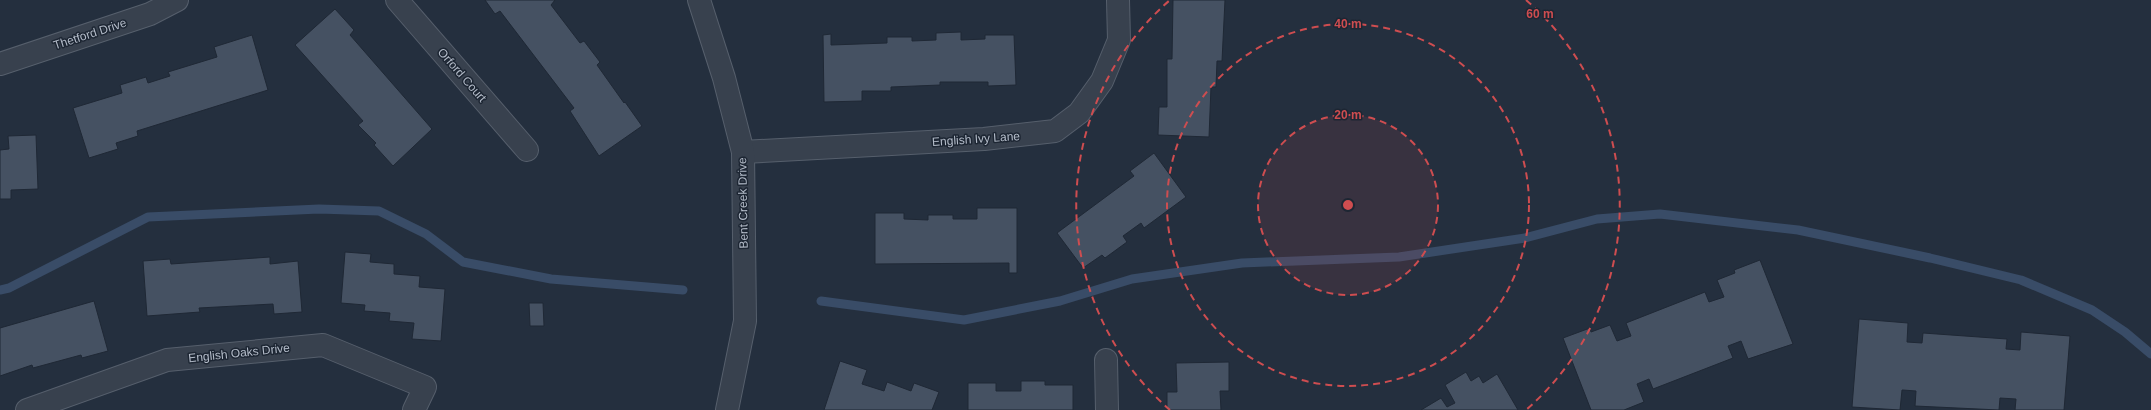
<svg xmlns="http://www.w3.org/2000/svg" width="2151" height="410" viewBox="0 0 2151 410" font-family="Helvetica,sans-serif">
<rect width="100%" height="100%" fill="#242f3e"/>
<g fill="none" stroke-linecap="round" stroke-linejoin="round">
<g stroke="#394c67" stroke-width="9">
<polyline points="0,290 9,288 148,217 319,209 379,211 426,234 463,262 551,279 683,290"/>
<polyline points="821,301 964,320 1060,301 1132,279 1242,263 1399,257 1525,238 1597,219 1660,214 1798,230 1930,258 2021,280 2092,310 2125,332 2151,354"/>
</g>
</g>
<g fill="#455162" stroke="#1f2835">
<polygon points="485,0 555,0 551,5 580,43 584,41 600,62 597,65 624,103 625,102 642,126 599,156 570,111 574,108 500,11 495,14"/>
<polygon points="1173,0 1225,0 1222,61 1217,61 1216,87 1211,87 1209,137 1158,135 1159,107 1167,107 1167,59 1172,59"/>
<polygon points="335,9 354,30 350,35 432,129 393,166 374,145 376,143 358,125 363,121 295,45"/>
<polygon points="961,32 961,40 985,39 985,35 1014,35 1016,85 988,86 988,82 940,82 940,85 891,87 891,91 862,91 862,101 824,102 823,35 831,34 831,45 887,43 887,37 912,37 912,41 936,40 936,33"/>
<polygon points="252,35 268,90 137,131 138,136 116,143 118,149 89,158 73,108 122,93 120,85 146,77 148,83 170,76 168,72 217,57 214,47"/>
<polygon points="36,135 38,189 11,190 11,199 0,199 0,150 9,149 8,136"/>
<polygon points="1154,153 1186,197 1144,228 1141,223 1123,236 1127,242 1105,258 1102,255 1083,268 1057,233 1134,176 1130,171"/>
<polygon points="977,208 1017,208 1017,273 1009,273 1009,263 875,264 875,213 904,213 904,219 928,220 928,215 953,215 953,219 977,219"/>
<polygon points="345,252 371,254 370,262 394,264 394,274 420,276 419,287 445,289 441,341 412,339 414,323 389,321 390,313 364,311 365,305 341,303"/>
<polygon points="270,257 270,264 298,261 302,312 274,314 273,304 199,308 200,312 147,316 143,261 170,259 171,264"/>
<polygon points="1760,260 1793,344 1748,359 1741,341 1728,346 1733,358 1653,389 1649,379 1637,384 1644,402 1624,410 1591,410 1563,338 1590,328 1591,332 1610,325 1617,341 1631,336 1626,323 1705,292 1709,302 1724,297 1717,280 1735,273 1734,270"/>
<polygon points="94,301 108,351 82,358 81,355 33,368 32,365 0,376 0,328"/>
<polygon points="529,303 543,303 544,326 530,326"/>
<polygon points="1859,319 1908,323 1907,342 1922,343 1923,333 2007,339 2006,349 2020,350 2021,332 2070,336 2064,410 2015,410 2016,399 2000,398 1999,410 1915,406 1916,391 1903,390 1902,390 1900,410 1852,407"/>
<polygon points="840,361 867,370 862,384 884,391 887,382 911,391 914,383 939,392 932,410 824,410"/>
<polygon points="1229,362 1229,391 1220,391 1221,410 1167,410 1167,392 1177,392 1176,363"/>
<polygon points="1466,372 1471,381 1479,376 1483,383 1497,374 1518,410 1421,410 1441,398 1447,407 1455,403 1445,385"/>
<polygon points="1021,381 1045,381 1045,385 1073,385 1073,410 968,410 968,383 996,383 996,391 1021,391"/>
</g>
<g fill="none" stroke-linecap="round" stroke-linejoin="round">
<g stroke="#565f6c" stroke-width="24">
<g id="minor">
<polyline points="397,0 527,150"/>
<polyline points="0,64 150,14 177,0"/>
<polyline points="743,152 984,139 1055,131 1079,113 1102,81 1119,40 1118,0"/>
<polyline points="1106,360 1107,410"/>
<polyline points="27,410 167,360 323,345 425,387 414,410"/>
</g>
</g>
<g stroke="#565f6c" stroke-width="24">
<polyline id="tertiary" points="699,0 724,78 743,152 745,321 727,410"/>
</g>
<use href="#minor" stroke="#38414e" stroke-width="22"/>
<use href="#tertiary" stroke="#38414e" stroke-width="22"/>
</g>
<circle cx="1348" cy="205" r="90" fill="#ce4d50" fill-opacity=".12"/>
<g fill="none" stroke="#ce4d50" stroke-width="2" stroke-dasharray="7 5">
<circle cx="1348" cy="205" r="90"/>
<circle cx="1348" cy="205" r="181"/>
<path d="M1170 410A271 271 0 0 1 1170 0M1526 0A271 271 0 0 1 1526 410"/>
</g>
<g text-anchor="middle" stroke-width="3" stroke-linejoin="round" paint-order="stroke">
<g font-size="12" fill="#b4bcc9" stroke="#1d2633">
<text transform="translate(90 34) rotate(-18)" y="4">Thetford Drive</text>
<text transform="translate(462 75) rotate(49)" y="4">Orford Court</text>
<text transform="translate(976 139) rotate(-4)" y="4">English Ivy Lane</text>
<text transform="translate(743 203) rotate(-91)" y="4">Bent Creek Drive</text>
<text transform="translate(239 353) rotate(-6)" y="4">English Oaks Drive</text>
</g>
</g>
<circle cx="1348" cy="205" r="6" fill="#ce4d50" stroke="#1d2633" stroke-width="2"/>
<g font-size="12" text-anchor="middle" font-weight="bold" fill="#ce4d50" stroke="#1d2633" stroke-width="3" stroke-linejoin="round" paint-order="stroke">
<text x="1540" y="18">60 m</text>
<text x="1348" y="28">40 m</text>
<text x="1348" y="119">20 m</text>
</g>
</svg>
